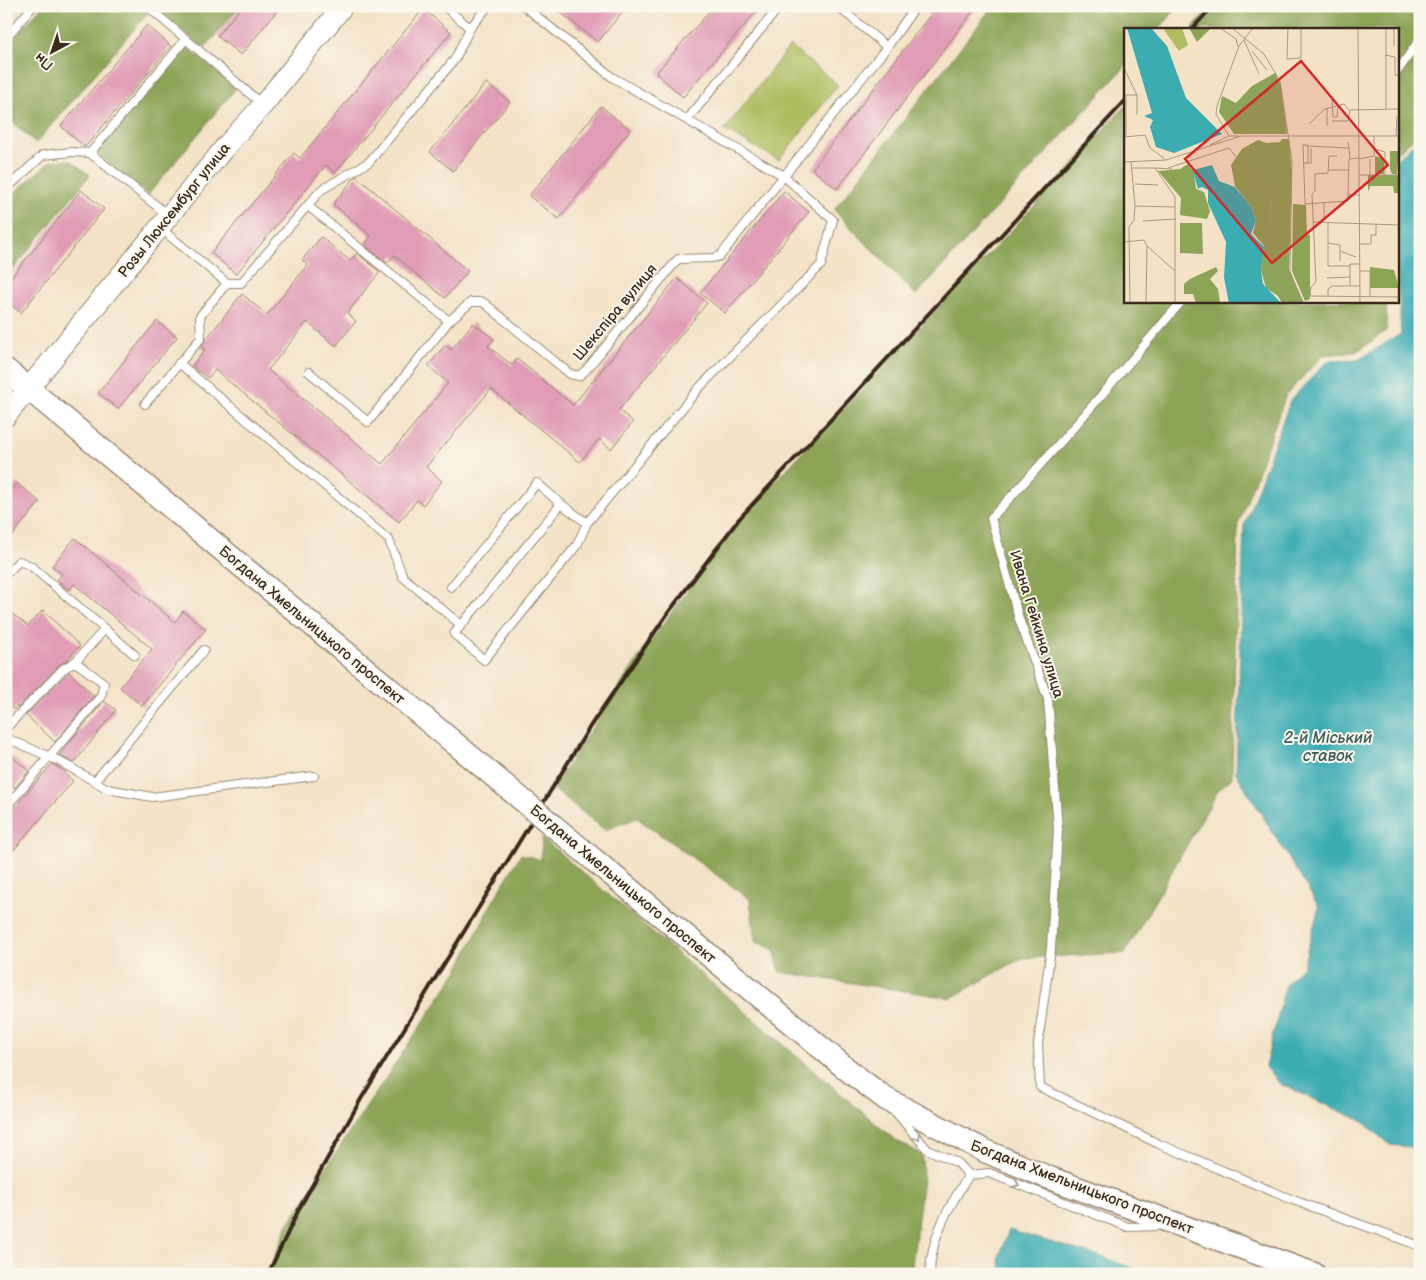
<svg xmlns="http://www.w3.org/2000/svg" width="1426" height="1280" viewBox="0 0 1426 1280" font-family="'Balsamiq Sans',sans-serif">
<rect width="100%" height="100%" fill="#fbf7ec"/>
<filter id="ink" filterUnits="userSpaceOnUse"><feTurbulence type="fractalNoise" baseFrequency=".02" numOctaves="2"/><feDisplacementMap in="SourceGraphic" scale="10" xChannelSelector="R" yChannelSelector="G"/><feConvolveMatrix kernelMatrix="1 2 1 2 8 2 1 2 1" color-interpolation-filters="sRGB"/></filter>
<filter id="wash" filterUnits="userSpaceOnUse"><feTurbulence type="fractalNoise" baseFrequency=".0096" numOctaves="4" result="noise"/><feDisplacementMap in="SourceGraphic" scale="20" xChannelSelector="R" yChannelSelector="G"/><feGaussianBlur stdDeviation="1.12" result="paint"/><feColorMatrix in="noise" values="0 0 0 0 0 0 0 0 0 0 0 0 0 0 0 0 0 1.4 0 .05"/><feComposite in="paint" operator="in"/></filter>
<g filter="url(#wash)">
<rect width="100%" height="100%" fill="#f3e2c6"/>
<polygon fill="#afbd60" stroke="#75743f" points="790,46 838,85 779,160 724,130"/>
<g fill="#8ba456" stroke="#63673a">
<polygon points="42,6 137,6 147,14 36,143 6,117 6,49"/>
<polygon points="153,6 240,6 204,49"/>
<polygon points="993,6 1179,6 1159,29 1125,29 1125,67 916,295 834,210"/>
<polygon points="1212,6 1420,6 1420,132 1397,153 1397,29 1192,29"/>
<polygon points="185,45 236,88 148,195 97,153"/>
<polygon points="1125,106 1125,301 1386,301 1387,330 1356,352 1323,355 1286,395 1238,525 1232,778 1219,789 1125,953 1022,958 951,998 780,972 774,950 755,941 750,899 637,818 605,830 552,788 640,656 739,520 1071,167"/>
<polygon points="70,160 90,175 6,278 6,200 51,161"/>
<polygon points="542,838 895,1140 922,1155 923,1178 911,1274 271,1274 273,1261 287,1226 458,970 488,910 521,854 541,860"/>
</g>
<g fill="#3aacb2" stroke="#3a6b68">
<polygon points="1420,138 1420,1148 1390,1145 1362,1121 1280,1084 1265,1067 1286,983 1303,966 1319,907 1236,773 1244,526 1291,399 1328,361 1358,360 1401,334 1397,259 1397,159"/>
<polygon points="1009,1230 1105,1258 1149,1274 1002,1274 999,1257"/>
</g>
<g id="blocks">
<g fill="#e09cb6">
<polygon points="242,6 281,6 241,55 217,36"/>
<polygon points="552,6 614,6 622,12 598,42"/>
<polygon points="714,6 761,6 683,97 656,73"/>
<polygon points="937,6 977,6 837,189 812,169"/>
<polygon points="423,9 451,32 335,173 326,165 236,274 211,253 294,153 300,158"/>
<polygon points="147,25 171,46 85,147 61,126"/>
<polygon points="486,83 510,102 453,171 430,152"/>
<polygon points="601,106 630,130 559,219 529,196"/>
<polygon points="356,176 468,271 445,298 394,255 387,263 364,245 371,236 333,204"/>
<polygon points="81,190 104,209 21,313 6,301 6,284"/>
<polygon points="784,191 809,212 725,313 700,293"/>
<polygon points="321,237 350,261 357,253 380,272 347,313 356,321 336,346 307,322 268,370 382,464 448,383 428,366 445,345 451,350 473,323 494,339 488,346 512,365 517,359 573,405 677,278 707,303 619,410 633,422 611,449 599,439 580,462 491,389 426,467 442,481 423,505 417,500 399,522 215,370 208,378 192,366 205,350 201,347 207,338 242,294 267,315 308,265 302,260"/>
<polygon points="157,321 177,337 118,409 98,393"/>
<polygon points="17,483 40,502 6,543 6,496"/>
<polygon points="75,538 175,622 183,611 206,629 142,706 120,687 152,649 74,584 69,590 57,580 62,574 52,566"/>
<polygon points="6,609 28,626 43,610 80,646 66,661 59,665 18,708 17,706 14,710 6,703"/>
<polygon points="69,672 94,696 55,742 26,715"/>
<polygon points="104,701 116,710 74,763 59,755"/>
<polygon points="6,752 29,771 15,788 6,781"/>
<polygon points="52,764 66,772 65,774 73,781 6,859 6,817"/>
</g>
</g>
</g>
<g filter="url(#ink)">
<use href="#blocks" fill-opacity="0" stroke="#978672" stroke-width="1"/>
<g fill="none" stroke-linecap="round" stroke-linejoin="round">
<g stroke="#978672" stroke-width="10">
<g id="service">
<polyline points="147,6 263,105"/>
<polyline points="444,6 470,28 488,6"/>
<polyline points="524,6 612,77 784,176 833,220 821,265 699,388 587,523 577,545 484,660 454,634 561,504 587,523"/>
<polyline points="837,6 887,47"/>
<polyline points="6,38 33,6"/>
<polyline points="1397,72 1420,39"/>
<polyline points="687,120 780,6"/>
<polyline points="90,153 186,39"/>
<polyline points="6,189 43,155 71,152 90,153 168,215"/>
<polyline points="308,206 449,321"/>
<polyline points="160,228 227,283 241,283 321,190 369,162 455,59 470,28"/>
<path d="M1182,301c-63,73 -124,147 -191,217l28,101 29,80 10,130 -7,119 -13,96 2,43 119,57 134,56 127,46"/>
<polyline points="179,363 389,540 403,577 461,625"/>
<polyline points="309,372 368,422 449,321 471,302 483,302 570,374 579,376 586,370 678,259 713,258 720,256 887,47 916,6"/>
<polyline points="145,404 201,338 200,316 227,283"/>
<polyline points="6,574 19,561 31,566 135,655"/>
<polyline points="451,587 537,483 561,504"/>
<polyline points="75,662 105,629"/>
<polyline points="6,728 63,669 75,662 104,683 101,696 6,807"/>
<polyline points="6,738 57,760 108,789 152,797 314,776"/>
<polyline points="95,781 204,650"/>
<polyline points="898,1115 927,1149 958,1163 969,1175"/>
<polyline points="969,1175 989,1173 1128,1227 1157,1226"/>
<path d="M930,1274c0,-37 20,-69 39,-99"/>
</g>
</g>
<g stroke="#978672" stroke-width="22">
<polyline id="tertiary" points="6,416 226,146 263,105 343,6"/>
</g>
<g stroke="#978672" stroke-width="25">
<g id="secondary">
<polyline points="6,370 440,731"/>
<polyline points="594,860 854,1075 886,1099 985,1151 1047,1177 1314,1274"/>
</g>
</g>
<use href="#service" stroke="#fff" stroke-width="8"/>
<use href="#tertiary" stroke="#fff" stroke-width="20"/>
<use href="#secondary" stroke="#fff" stroke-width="22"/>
<g stroke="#3b2a1e" stroke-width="4">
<polyline points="1192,29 1213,6"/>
<polyline points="268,1274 300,1207 361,1099 591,725 668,613 739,519 1125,101"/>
</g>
<g stroke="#978672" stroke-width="25" stroke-linecap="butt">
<polyline id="secondary-bridge" points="440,731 594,860"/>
</g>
<use href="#secondary-bridge" stroke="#fff" stroke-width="22"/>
</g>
<defs><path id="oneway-chevron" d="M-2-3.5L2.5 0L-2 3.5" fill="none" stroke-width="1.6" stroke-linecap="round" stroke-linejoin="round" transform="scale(1.25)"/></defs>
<g stroke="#a79f9a">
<use href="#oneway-chevron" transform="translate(917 1137) rotate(50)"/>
<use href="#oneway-chevron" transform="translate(1016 1184) rotate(22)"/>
</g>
</g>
<g text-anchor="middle" stroke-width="4" stroke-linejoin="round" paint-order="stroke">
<g font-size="15" fill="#3b2a1e" stroke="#fbf7ec">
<text transform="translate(174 210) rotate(-51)" y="5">Розы Люксембург улица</text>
<text transform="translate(615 312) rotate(-50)" y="5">Шекспіра вулиця</text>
<text transform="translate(1037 624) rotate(73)" y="5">Ивана Гейкина улица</text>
<text transform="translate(312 625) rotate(40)" y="5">Богдана Хмельницького проспект</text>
<text transform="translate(623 884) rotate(40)" y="5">Богдана Хмельницького проспект</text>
<text transform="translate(1082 1187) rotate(21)" y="5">Богдана Хмельницького проспект</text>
</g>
<g font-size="16" font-style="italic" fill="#3b5e59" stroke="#fbf7ec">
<text x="1328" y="743">2-й Міський<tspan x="1328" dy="18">ставок</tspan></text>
</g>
</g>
<g transform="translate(1124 28)">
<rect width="275" height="275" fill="#f3e2c6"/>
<path d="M43,0h15l6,17 -9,6 -15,-21z" fill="#afbd60"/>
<path d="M65,0h22l-14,14zM151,45l6,12 6,49h-53l-15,-22 3,-16 14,7 16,-17zM158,111h7l3,34 -3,96 15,34h-22l-4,-7 -12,-8 -5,-18 3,-24 -11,-13 3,-12 -5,-14 -16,-21 -4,-21 11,-16 16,-9 8,3 14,-1zM266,123h9l-2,23h-5l-2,-5zM251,128l9,3v15h-9zM64,136l6,8 2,17 8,3 6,19 -3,8 -27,-4 1,-17 -23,-27 22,-2zM244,147h31v18h-5l-1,-7h-23l-2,6zM169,176l13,1 1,29 3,1v64l-5,2 -13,-30zM56,195h22l1,31 -23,-1zM92,239l2,4 -8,8 8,10 2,14h-24l-3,-9h-9v-10l6,-5zM246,239l24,3 5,18h-29z" fill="#8ba456"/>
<path d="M3,0h24l16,18 19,52 36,36 -48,19 -18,-6 -6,-20 3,-7 -9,-4 8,-3zM88,137l7,16 16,6 16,20 5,14 -5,13 13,13 -3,23 2,14 18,19h-52l-5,-25 2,-36 -18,-39v-13l-6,-3 -4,2 -5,-19z" fill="#3aacb2"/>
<path fill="none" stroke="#a99883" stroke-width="1" d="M96,0l16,11 2,8M108,0l32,26 16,27 12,80 -2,111 13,31M164,0l-1,31 14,-1v-30M234,0l2,275M270,0v18M120,12l15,34M128,23l15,19M261,27l10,2v18h4M0,40l13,27h-13M2,67v41M13,67v20M208,70l1,19h4l1,-11M203,80v18M262,81v-81M208,93h16l2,-11 49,-1M185,96l16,-15 19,-5 5,6M105,108l-13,-22 1,-8 22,-60 14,-18M272,108l1,-20M0,109l21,-2 5,13 15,11M224,114l2,16M86,117l19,-9h10M184,118l40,2M251,121l10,3v23M213,128h-8l-1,17 -13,1v17l-3,3 4,88 -5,5 -1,9 89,1M235,131l15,-3v-20M246,131v16M0,134l42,-2 75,-24h158M180,135h4v-18h-5l2,59 43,-3v-6h12M184,135h3v-15M8,140h23l20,29v106M31,140l17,1M44,140l61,-20 26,32 17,11 -3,57 2,21 18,34M205,142h20M235,147h40M11,156l23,1M224,167l1,-36 10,-1M200,174v16M11,178l40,1M19,193l33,-2M189,194l86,3M204,194v44h22M0,214l20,-2 3,6M204,215l12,2v6M236,216h11v-9h5v-10M216,233v-10l16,6M236,243h10v26M203,250l23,-1M226,258v-22h9M204,269v-8l4,-3h28M6,275l-1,-76 5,-7 1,-14 -4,-44M22,275l1,-57 28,25"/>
<path fill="#d62828" fill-opacity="0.15" stroke="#d62828" stroke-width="2.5" d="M177,33l87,104 -116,98 -87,-104z"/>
<rect width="275" height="275" fill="none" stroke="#3b2a1e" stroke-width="2.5"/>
</g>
<rect width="1426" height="1280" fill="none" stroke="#fbf7ec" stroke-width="25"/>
<g transform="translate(52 52) rotate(220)" stroke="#fbf7ec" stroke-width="4" paint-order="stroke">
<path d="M0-4L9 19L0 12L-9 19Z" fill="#3b2a1e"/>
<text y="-8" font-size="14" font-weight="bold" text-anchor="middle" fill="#3b2a1e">Пн</text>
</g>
</svg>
